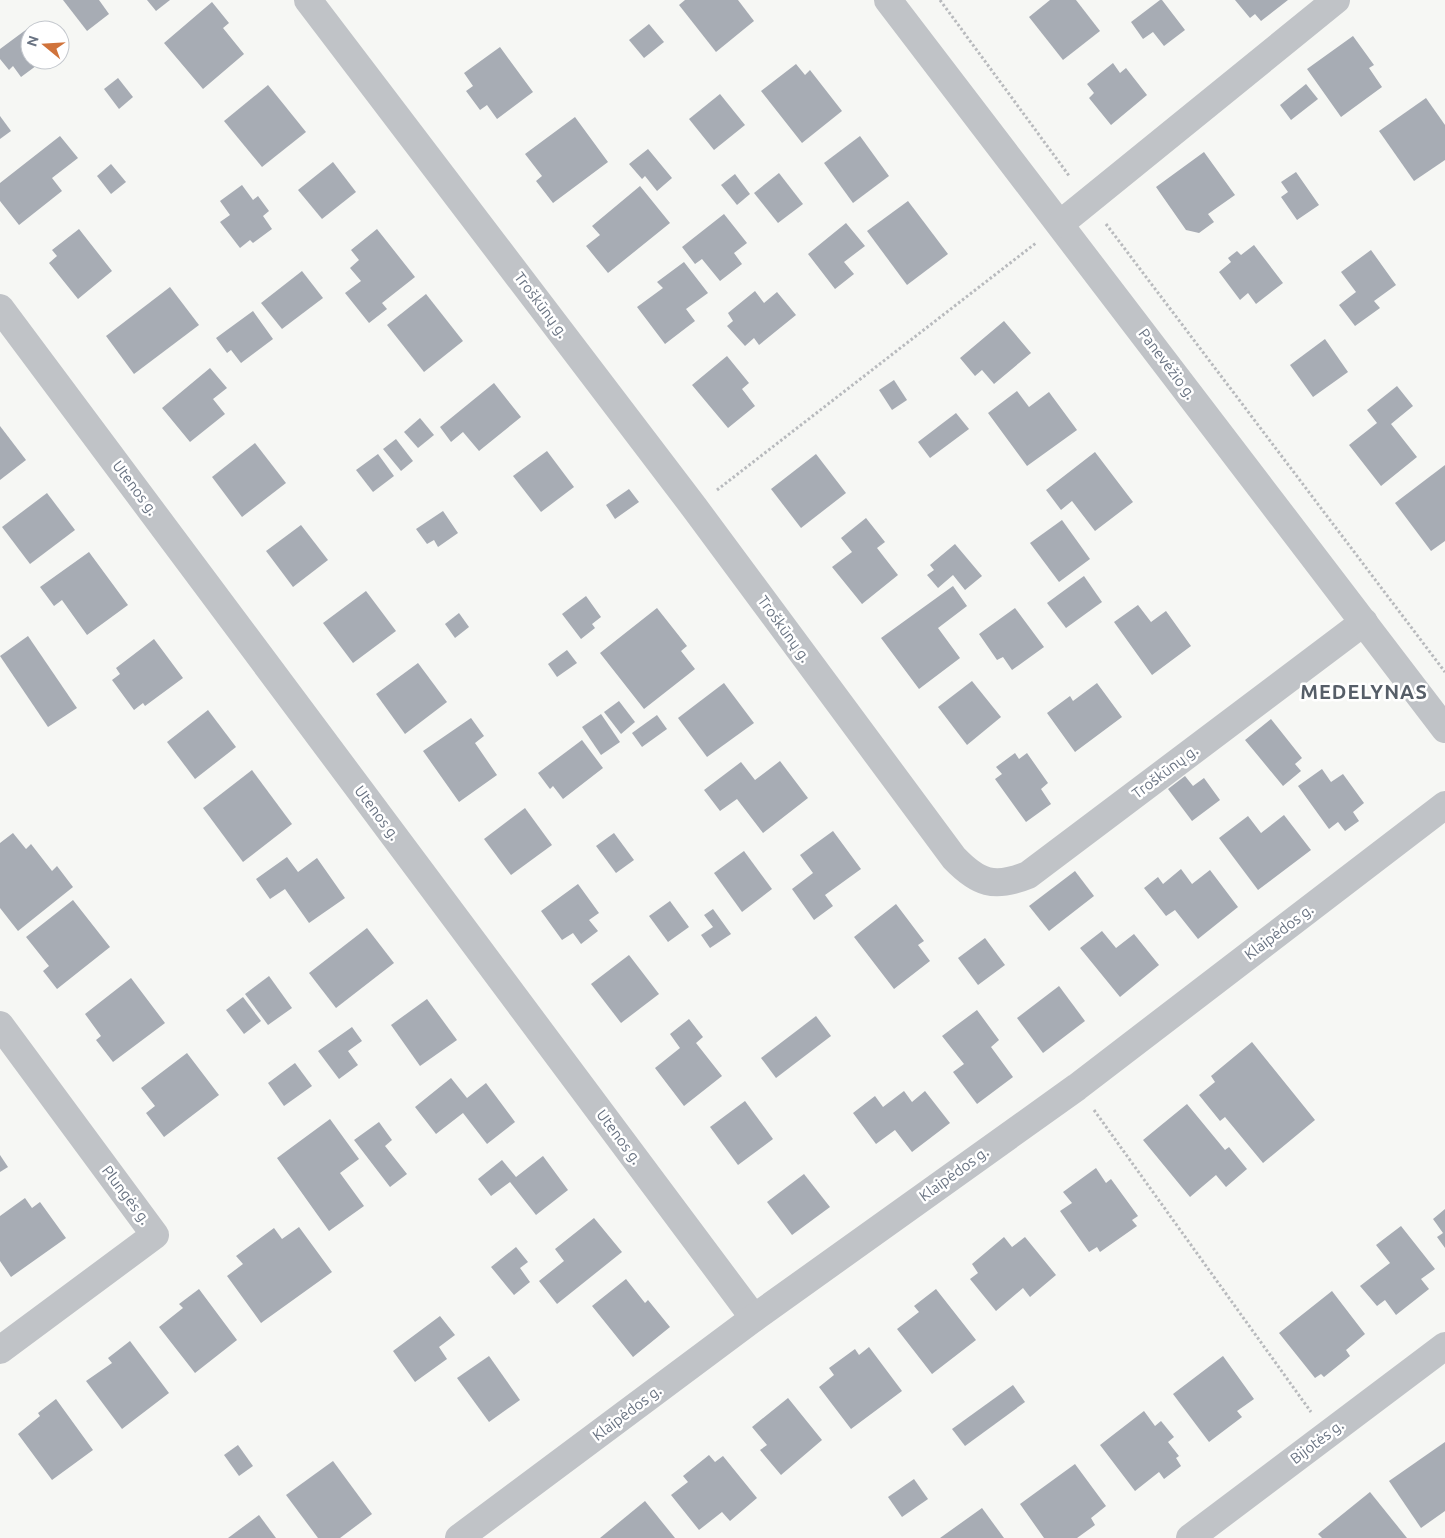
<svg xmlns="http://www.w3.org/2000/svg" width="1445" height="1538" viewBox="0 0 1445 1538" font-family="Ubuntu,sans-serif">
<rect width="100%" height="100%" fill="#f6f7f4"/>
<g fill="#a7acb4">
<polygon points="63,0 99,0 109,14 87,31"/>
<polygon points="147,0 170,0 156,11"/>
<polygon points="685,0 738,0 754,21 716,52 679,5"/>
<polygon points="1050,0 1076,0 1100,31 1063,60 1029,17"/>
<polygon points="1160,0 1162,0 1185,30 1164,46 1153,32 1143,39 1131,22"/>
<polygon points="1235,0 1288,0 1261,21 1255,14 1250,18"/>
<polygon points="212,2 229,23 223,28 244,54 203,89 164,43"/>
<polygon points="649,24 664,42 644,58 629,40"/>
<polygon points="27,29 30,33 30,60 44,60 21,77 13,66 9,70 0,59 0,49"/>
<polygon points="1353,36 1374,65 1369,68 1382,87 1341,117 1307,69"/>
<polygon points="500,47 533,92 497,119 487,105 480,110 466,91 473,86 464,73"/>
<polygon points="1113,63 1120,73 1126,68 1147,95 1111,125 1089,98 1094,93 1087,84"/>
<polygon points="796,64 805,75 810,70 842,111 802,143 761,91"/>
<polygon points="118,78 133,97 119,109 104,89"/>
<polygon points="1306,84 1318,99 1291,120 1280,105"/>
<polygon points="268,85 306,132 262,167 224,121"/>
<polygon points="720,94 745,125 714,150 689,119"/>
<polygon points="1426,98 1445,125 1445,160 1414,181 1379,131"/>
<polygon points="0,116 11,131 0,139"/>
<polygon points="575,117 608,162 553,203 536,181 542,176 525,154"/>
<polygon points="60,136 78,158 52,178 62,191 19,225 0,201 0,183"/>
<polygon points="860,136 889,176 853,203 824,163"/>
<polygon points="648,149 672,178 657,191 645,176 642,179 629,164"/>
<polygon points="1204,152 1235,195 1208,214 1214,222 1199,233 1186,230 1156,187"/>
<polygon points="333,162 356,192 322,219 298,190"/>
<polygon points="111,164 126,182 111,194 97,176"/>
<polygon points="1296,172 1319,205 1297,220 1281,197 1288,192 1281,182"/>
<polygon points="779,173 803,204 778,223 754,193"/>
<polygon points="735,174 750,194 737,205 721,185"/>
<polygon points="242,185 253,200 258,196 269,211 263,216 272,229 253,243 250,240 240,248 220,222 230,215 220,201"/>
<polygon points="640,186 670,223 608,273 586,246 600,235 592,226"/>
<polygon points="908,201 948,254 907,285 867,231"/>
<polygon points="724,214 747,243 734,253 742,264 720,281 702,259 695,264 682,247"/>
<polygon points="846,223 865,246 844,262 854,274 835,289 808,254"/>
<polygon points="79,229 112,271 78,299 49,263 57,256 52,250"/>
<polygon points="377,229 415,277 382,303 387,309 369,323 345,293 361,281 350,268 359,260 351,250"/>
<polygon points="1254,245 1283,283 1256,304 1248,293 1240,300 1219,272 1231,262 1228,258 1237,251 1241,255"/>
<polygon points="1371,250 1396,285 1374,301 1380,308 1355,326 1339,305 1356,292 1341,272"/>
<polygon points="684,262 708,293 686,309 695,321 665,344 637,307 663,288 657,282"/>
<polygon points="302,271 323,298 282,329 261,303"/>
<polygon points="170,287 199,325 134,374 106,336"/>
<polygon points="755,291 764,303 777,292 796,315 759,345 754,338 745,346 727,326 733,321 728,313"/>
<polygon points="426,294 463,341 424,372 387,325"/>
<polygon points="253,311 273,339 241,363 231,350 227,353 216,338"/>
<polygon points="1004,321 1031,353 994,384 982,370 975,376 960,358"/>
<polygon points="1325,339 1348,372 1313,397 1290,365"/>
<polygon points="727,356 749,383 742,389 755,406 728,428 692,385"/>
<polygon points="210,368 227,388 213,399 225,414 190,442 162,408"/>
<polygon points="894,380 907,400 892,410 879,390"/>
<polygon points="494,383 521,417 479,451 463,432 451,442 440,427"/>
<polygon points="1397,386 1413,406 1391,424 1417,457 1381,486 1349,445 1377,423 1367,410"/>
<polygon points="1017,391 1029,407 1049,392 1077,430 1027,466 988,413"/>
<polygon points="956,413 969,429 930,458 918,442"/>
<polygon points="420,418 434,435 418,448 404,432"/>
<polygon points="0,426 26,460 0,480"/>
<polygon points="396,439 413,461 401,471 383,449"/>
<polygon points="255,443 286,483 242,517 212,477"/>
<polygon points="547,451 574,487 541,512 513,476"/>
<polygon points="1095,452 1133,502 1095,531 1072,501 1061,510 1046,490"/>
<polygon points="378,454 394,476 373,492 356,470"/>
<polygon points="816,454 846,493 801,528 771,489"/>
<polygon points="1445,465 1445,541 1431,551 1395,503"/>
<polygon points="629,489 639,502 615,519 606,505"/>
<polygon points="47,493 75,530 30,564 2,527"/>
<polygon points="443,511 458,533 438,547 434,540 427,544 416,529"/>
<polygon points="866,518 885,542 877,548 898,575 862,604 832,567 852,552 841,538"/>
<polygon points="1062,520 1090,559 1059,582 1030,543"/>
<polygon points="301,525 328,560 293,587 266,551"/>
<polygon points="955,544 982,576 965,590 953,575 938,588 927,575 934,570 930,565"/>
<polygon points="89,552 128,605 87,635 62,600 54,606 40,587"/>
<polygon points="1084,576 1102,602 1066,628 1047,603"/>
<polygon points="953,586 967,606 938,628 960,658 919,689 881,638"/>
<polygon points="366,591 396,631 353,663 323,623"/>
<polygon points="586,596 601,617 592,624 595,628 581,639 562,614"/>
<polygon points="1138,605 1151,622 1166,611 1191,646 1152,675 1114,622"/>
<polygon points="657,608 687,646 681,651 695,669 644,709 600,653"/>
<polygon points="1015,608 1044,647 1012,670 1003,657 997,660 979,634"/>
<polygon points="459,613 469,627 455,638 445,624"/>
<polygon points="28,636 77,708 48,727 0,656"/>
<polygon points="154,639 183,678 145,706 143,703 134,710 112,680 120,674 116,668"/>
<polygon points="567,650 577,663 557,677 548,664"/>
<polygon points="418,663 447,702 405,734 376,694"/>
<polygon points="972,681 1001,717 967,745 938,707"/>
<polygon points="724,683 754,723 707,757 678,718"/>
<polygon points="1097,683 1122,717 1075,752 1047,713 1070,696 1073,701"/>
<polygon points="619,701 635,722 621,734 604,712"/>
<polygon points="208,710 236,747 195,779 167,742"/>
<polygon points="601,714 620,742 601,755 582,727"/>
<polygon points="657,715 667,729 642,747 632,733"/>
<polygon points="471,718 484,736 475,743 497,775 459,802 423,751"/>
<polygon points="1271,719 1302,758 1295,764 1301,771 1283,786 1245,740"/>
<polygon points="582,740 603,768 563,799 553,786 550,789 538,773"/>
<polygon points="1015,753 1019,759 1027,753 1048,783 1041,789 1051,804 1026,822 995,779 1002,774 996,767"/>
<polygon points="780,761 808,798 763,833 737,799 720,811 704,790 741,762 755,780"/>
<polygon points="1322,769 1331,782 1343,774 1364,803 1353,812 1359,821 1345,831 1338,822 1329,829 1298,786"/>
<polygon points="252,770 292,824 243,862 203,808"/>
<polygon points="1185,776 1193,786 1204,778 1220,800 1192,821 1168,789"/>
<polygon points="525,808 552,845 511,875 484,839"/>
<polygon points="1284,815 1311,850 1258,890 1219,838 1248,816 1261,833"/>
<polygon points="833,831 861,869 825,895 833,906 814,920 792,889 813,873 800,855"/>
<polygon points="13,833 26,849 31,844 52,871 57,866 73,887 18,931 0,908 0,843"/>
<polygon points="614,833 634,860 616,873 596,846"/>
<polygon points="744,851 772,889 742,912 714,873"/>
<polygon points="287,857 298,872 317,858 345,898 309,923 285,889 270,899 256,879"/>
<polygon points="1181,869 1192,884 1210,870 1238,907 1198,939 1175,910 1166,916 1144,888 1158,877 1163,884"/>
<polygon points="1075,871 1094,896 1049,931 1029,906"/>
<polygon points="578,884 599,913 589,920 598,931 581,944 573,933 562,940 541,911"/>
<polygon points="73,900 110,947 57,989 43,971 49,966 26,937"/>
<polygon points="670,901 689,927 668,942 649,916"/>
<polygon points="896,904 924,941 918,945 930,961 894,989 854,937"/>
<polygon points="713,909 731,934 710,948 701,935 713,927 704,915"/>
<polygon points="367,928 394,963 336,1008 309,973"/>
<polygon points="1102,931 1116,948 1134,934 1159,965 1120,997 1080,948"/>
<polygon points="985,938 1005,965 978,985 958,958"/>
<polygon points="629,955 659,994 621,1023 591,984"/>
<polygon points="269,976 292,1008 268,1025 245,994"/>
<polygon points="131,978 165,1023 113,1062 96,1040 101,1036 85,1014"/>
<polygon points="1059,986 1085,1021 1043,1053 1017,1018"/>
<polygon points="243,997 261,1021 244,1034 226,1010"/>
<polygon points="427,999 457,1040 420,1066 391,1025"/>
<polygon points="977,1010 999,1040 991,1047 1013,1077 977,1104 953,1072 964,1064 942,1036"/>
<polygon points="816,1016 831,1036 776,1078 761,1058"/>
<polygon points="689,1019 703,1037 696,1043 722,1076 684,1106 655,1068 680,1048 670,1034"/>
<polygon points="352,1027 362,1041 348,1051 358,1065 339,1079 318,1051"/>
<polygon points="1252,1042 1315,1120 1263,1163 1225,1117 1220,1121 1199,1095 1215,1082 1211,1076"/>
<polygon points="187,1053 219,1095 164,1137 146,1113 155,1106 141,1088"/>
<polygon points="295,1063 312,1086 284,1106 268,1083"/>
<polygon points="451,1078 467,1098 486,1083 515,1122 487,1144 463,1113 436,1134 415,1107"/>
<polygon points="904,1091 912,1102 925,1091 950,1123 912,1152 895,1130 876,1144 853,1113 875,1096 883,1107"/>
<polygon points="745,1101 773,1139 738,1165 710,1127"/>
<polygon points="1187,1104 1225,1150 1229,1147 1247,1169 1226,1187 1216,1175 1190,1197 1143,1140"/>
<polygon points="330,1119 359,1159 340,1173 364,1206 329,1231 277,1158"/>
<polygon points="379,1122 392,1140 385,1146 407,1174 390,1187 354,1140"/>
<polygon points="0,1155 8,1167 0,1172"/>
<polygon points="543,1156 568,1190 536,1215 510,1182 491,1196 478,1179 502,1160 516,1177"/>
<polygon points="1096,1168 1106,1183 1111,1179 1138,1216 1132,1220 1137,1226 1100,1252 1097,1247 1089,1252 1060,1211 1072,1203 1063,1192"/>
<polygon points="804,1174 830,1207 792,1235 767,1202"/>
<polygon points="25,1198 32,1208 40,1202 66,1238 11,1277 0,1261 0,1216"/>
<polygon points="1445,1209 1445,1248 1437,1237 1443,1233 1433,1219"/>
<polygon points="594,1218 622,1252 557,1304 539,1281 564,1261 555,1249"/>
<polygon points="1401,1226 1435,1269 1421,1279 1429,1289 1396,1315 1385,1300 1377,1306 1360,1286 1390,1263 1376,1245"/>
<polygon points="299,1227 332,1272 261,1323 227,1276 243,1264 236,1256 274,1228 282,1239"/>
<polygon points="1004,1237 1012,1247 1025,1237 1056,1275 1030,1297 1023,1288 996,1311 970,1279 978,1273 972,1264"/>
<polygon points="516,1247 528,1262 520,1268 530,1282 514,1295 491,1267"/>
<polygon points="626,1279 645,1303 648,1300 670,1327 633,1357 592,1306"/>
<polygon points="199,1289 237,1340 195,1373 159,1327 183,1308 179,1304"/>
<polygon points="936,1289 976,1340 932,1374 897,1329 919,1312 914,1306"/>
<polygon points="1332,1291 1365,1334 1346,1350 1350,1356 1324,1377 1321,1374 1315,1378 1279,1333"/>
<polygon points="440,1316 455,1335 439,1347 447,1359 415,1382 393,1351"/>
<polygon points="130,1341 169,1393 122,1429 86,1381 112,1363 108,1358"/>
<polygon points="869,1347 902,1391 851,1429 819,1387 834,1375 829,1368 855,1349 859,1355"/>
<polygon points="489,1356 520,1400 489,1422 457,1378"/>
<polygon points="1223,1356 1254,1399 1237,1411 1242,1417 1209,1442 1173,1394"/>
<polygon points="1013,1385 1025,1402 965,1446 952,1429"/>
<polygon points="788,1398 822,1440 781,1475 760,1450 767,1445 752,1427"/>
<polygon points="56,1399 93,1450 52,1480 18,1434 40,1416 38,1413"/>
<polygon points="1144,1411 1155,1426 1161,1421 1174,1437 1168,1442 1179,1456 1176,1458 1181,1466 1164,1479 1159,1472 1135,1491 1100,1445"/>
<polygon points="1445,1442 1445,1511 1421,1528 1389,1481"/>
<polygon points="238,1445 253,1466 239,1476 224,1455"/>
<polygon points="709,1455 715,1462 723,1456 757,1498 730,1521 722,1512 699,1530 671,1495 688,1482 683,1476"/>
<polygon points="333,1461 372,1514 340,1538 318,1538 286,1495"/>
<polygon points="1075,1464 1106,1506 1091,1518 1095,1525 1077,1538 1044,1538 1020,1504"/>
<polygon points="914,1479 928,1499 902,1517 888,1497"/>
<polygon points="1370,1492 1407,1538 1322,1538 1318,1534"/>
<polygon points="645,1501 675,1538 600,1538"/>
<polygon points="982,1508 1004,1538 940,1538"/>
<polygon points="259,1515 276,1538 228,1538"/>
</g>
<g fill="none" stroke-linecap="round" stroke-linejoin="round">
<g stroke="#b8babd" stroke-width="3" stroke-dasharray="2.5 2.5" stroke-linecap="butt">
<polyline points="940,0 1070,177"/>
<polyline points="1106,224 1445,672"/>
<polyline points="717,490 1036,243"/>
<polyline points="1094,1110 1311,1412"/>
</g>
<g stroke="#c0c3c7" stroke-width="28">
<path d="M308,0l386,507 260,351c24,25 40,31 74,17l336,-253"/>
<polyline points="888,0 1445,729"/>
<polyline points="1060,224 1336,0"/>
<polyline points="0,308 754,1318"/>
<polyline points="0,1025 155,1235 0,1350"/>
<polyline points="459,1538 754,1318 1077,1087 1445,805"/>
<polyline points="1190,1538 1445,1346"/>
</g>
</g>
<g text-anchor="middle" stroke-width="5" stroke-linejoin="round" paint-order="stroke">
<g font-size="15" fill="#697382" stroke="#fff">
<text transform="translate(541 305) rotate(53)" y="5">Troškūnų g.</text>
<text transform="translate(1167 364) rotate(53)" y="5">Panevėžio g.</text>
<text transform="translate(135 488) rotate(53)" y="5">Utenos g.</text>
<text transform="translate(784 629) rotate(54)" y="5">Troškūnų g.</text>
<text transform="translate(1165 772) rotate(-37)" y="5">Troškūnų g.</text>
<text transform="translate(377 813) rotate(53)" y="5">Utenos g.</text>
<text transform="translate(1279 932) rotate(-37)" y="5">Klaipėdos g.</text>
<text transform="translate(619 1137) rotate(53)" y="5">Utenos g.</text>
<text transform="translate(954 1174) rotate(-36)" y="5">Klaipėdos g.</text>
<text transform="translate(126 1195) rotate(53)" y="5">Plungės g.</text>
<text transform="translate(627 1413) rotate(-37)" y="5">Klaipėdos g.</text>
<text transform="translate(1317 1442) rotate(-37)" y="5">Bijotės g.</text>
</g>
<g font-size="20" font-weight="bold" letter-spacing="1" fill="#565e68" stroke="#fff">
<text x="1364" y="699">MEDELYNAS</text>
</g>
</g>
<g transform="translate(45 45) rotate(288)"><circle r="24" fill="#ffffff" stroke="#c3c7cd"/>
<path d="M0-4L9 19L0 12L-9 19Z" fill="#d0733b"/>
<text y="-8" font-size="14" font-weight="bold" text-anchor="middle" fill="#697382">N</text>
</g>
</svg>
